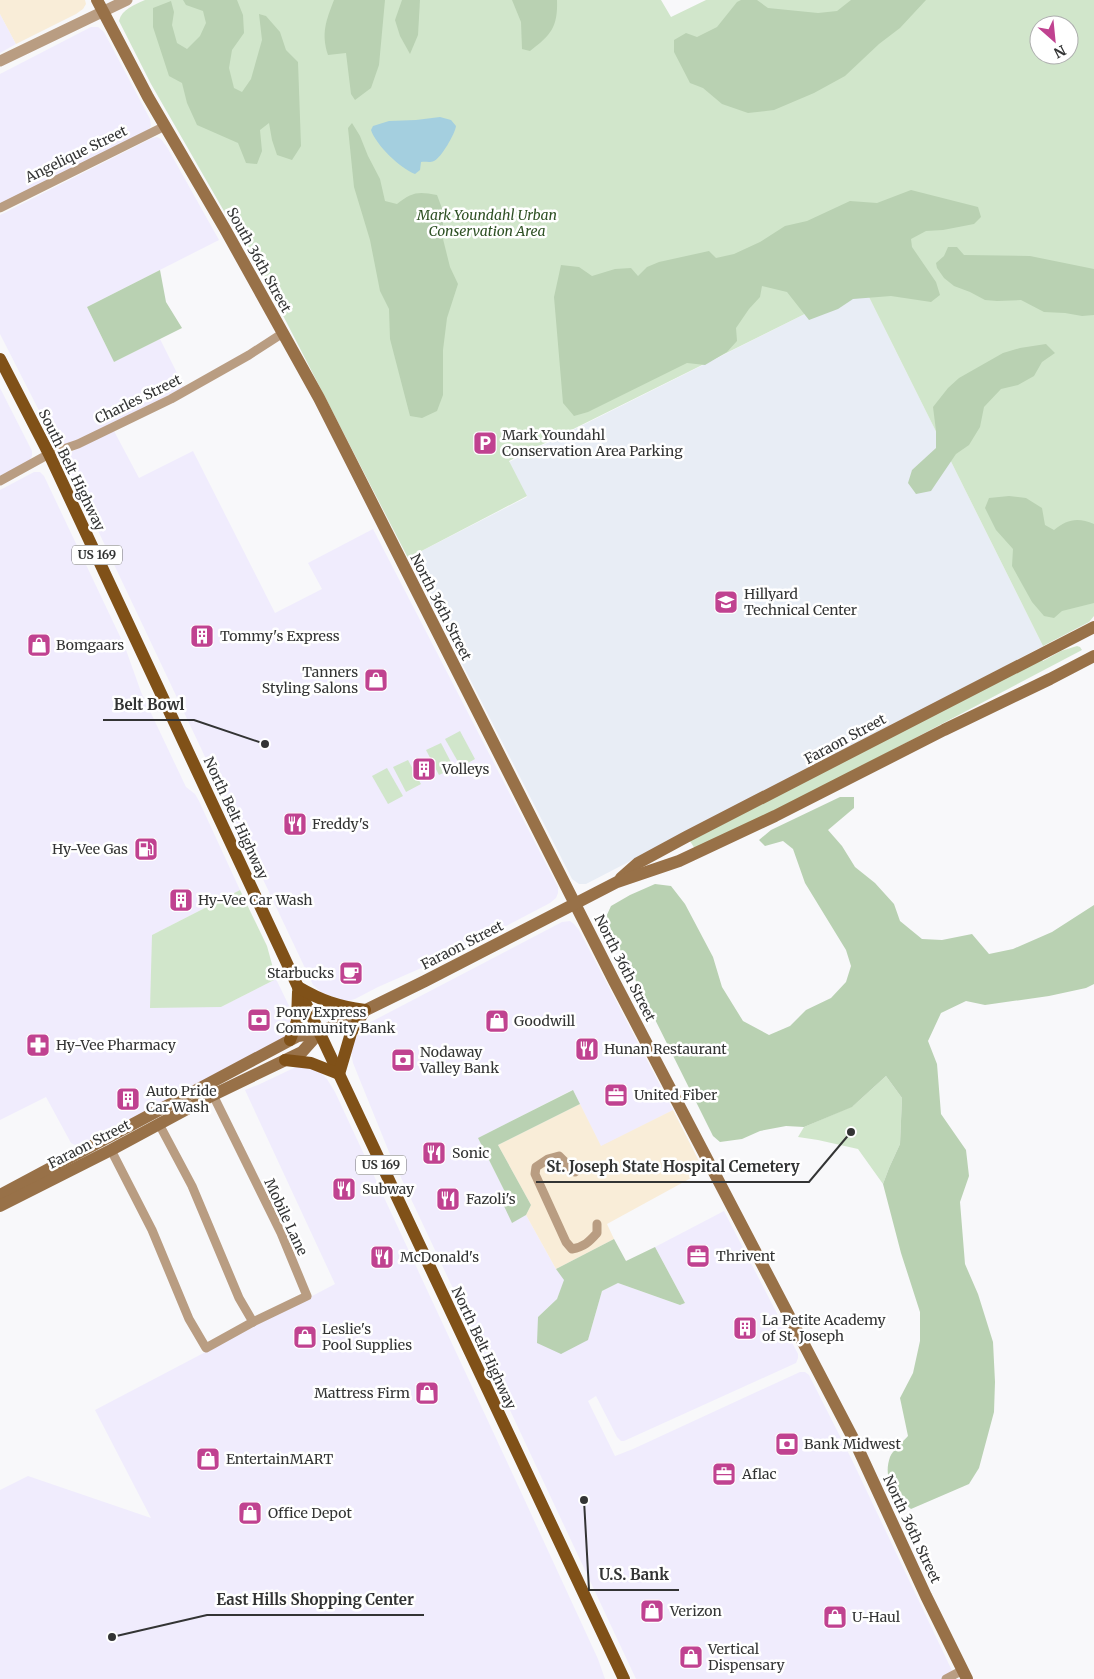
<svg xmlns="http://www.w3.org/2000/svg" width="1094" height="1679" viewBox="0 0 1094 1679" font-family="Merriweather,serif">
<rect width="100%" height="100%" fill="#f8f8fa"/>
<g fill="#f0ecfd">
<polygon points="0,14 16,44 0,53"/>
<polygon points="91,27 98,27 104,32 150,119 151,126 147,132 0,205 0,74"/>
<polygon points="157,137 161,139 167,147 219,240 87,307 114,362 160,339 184,387 108,426 69,443 61,445 54,440 0,334 0,215 152,138"/>
<polygon points="0,388 32,451 32,456 29,461 0,477"/>
<polygon points="114,431 139,478 193,451 275,613 322,589 308,563 373,529 558,887 558,893 556,898 550,903 451,955 378,987 355,999 347,1001 322,993 313,985 66,463 66,457 69,453"/>
<polygon points="34,472 40,472 44,476 125,647 141,692 186,787 195,794 199,801 240,890 152,935 221,1007 276,979 292,1012 289,1036 100,1136 75,1145 71,1143 46,1097 0,1120 0,490"/>
<polygon points="570,921 574,924 579,930 673,1110 601,1147 572,1090 478,1138 509,1200 512,1222 526,1215 556,1269 565,1280 557,1299 538,1317 588,1340 602,1291 618,1283 680,1305 685,1303 655,1247 724,1211 798,1354 798,1358 796,1363 624,1441 621,1441 617,1437 596,1396 588,1401 615,1456 633,1449 800,1372 805,1372 809,1375 852,1460 956,1679 636,1679 389,1152 353,1063 351,1052 352,1043 360,1029 365,1025 562,922"/>
<polygon points="298,1066 305,1066 320,1072 327,1079 335,1092 515,1479 598,1659 605,1679 0,1679 0,1490 28,1476 151,1518 95,1410 335,1284 245,1090 260,1084"/>
</g>
<g fill="#f9edd8">
<polygon points="0,0 85,0 86,4 83,9 76,14 16,44 0,14"/>
<polygon points="580,1104 601,1146 673,1110 702,1167 702,1172 607,1224 614,1239 556,1269 526,1215 531,1205 498,1145"/>
</g>
<polygon fill="#e8edf5" points="863,285 1043,646 882,731 586,884 579,884 572,879 567,869 408,558 527,497 509,462"/>
<g fill="#d1e6cb" fill-rule="evenodd">
<path d="M145,0h516l10,17 35,-17h388v616l-5,6 -46,24 -180,-361 -354,176 18,35 -119,62 -133,-258 -124,-216 -32,-63c3,-12 15,-16 26,-21zM1039,25h30v30h-30z"/>
<polygon points="1077,646 1080,647 1082,650 826,785 695,849 690,841 1041,659 1043,661 1061,651"/>
<polygon points="460,731 475,759 461,767 445,739"/>
<polygon points="441,743 454,768 439,775 426,750"/>
<polygon points="408,760 421,784 406,792 393,767"/>
<polygon points="387,768 403,796 388,804 372,776"/>
<polygon points="240,890 267,946 276,979 221,1007 150,1008 152,935"/>
<polygon points="886,1076 902,1098 900,1144 889,1168 883,1184 858,1149 818,1140 798,1137 804,1127 853,1106"/>
</g>
<g fill="#b9d1b2">
<polygon points="183,0 237,0 243,15 244,33 232,50 229,68 234,88 242,92 251,79 262,40 259,14 266,16 280,32 286,50 298,62 301,146 292,160 277,155 272,140 269,123 260,130 262,151 257,164 246,163 238,143 197,125 187,103 182,83 169,76 153,27 153,8 171,1 174,12 172,25 177,43 187,49 200,36 206,23 203,11 186,5"/>
<path d="M334,0h51l-6,65 -8,23 -16,12 -4,-6 -5,-41 -18,2c-7,-22 -2,-34 6,-55z"/>
<polygon points="402,0 420,0 418,35 410,54 400,36 395,20"/>
<path d="M512,0h45c1,27 -6,35 -27,51l-8,-2 -1,-27z"/>
<polygon points="741,0 757,0 768,8 818,13 837,11 851,0 926,0 900,28 879,44 845,76 814,93 774,110 748,113 722,104 703,88 690,83 674,52 674,40 686,33 697,37 717,27 737,2"/>
<path d="M352,123l8,13 8,20 12,23 5,22 12,3c15,-12 21,-13 40,-9l6,16v28l7,28 8,17 -11,34 -4,32v45l-6,16 -15,7 -12,-2 -20,-77 -1,-30 -9,-18 -10,-51 -16,-53 -6,-59z"/>
<polygon points="911,190 978,207 981,217 974,224 943,230 926,231 911,239 912,247 936,282 940,295 931,302 891,296 853,299 838,309 809,320 787,292 762,286 760,297 749,309 736,328 737,341 727,352 705,365 687,363 588,412 574,416 563,403 554,297 561,265 579,267 592,276 615,269 631,268 638,276 647,267 659,262 709,251 716,258 734,254 760,242 785,226 807,221 850,201 877,203"/>
<polygon points="948,247 957,247 964,255 1030,256 1094,269 1094,315 1082,316 1065,313 1044,312 1021,300 997,301 985,300 970,292 954,286 944,278 937,268 936,263 944,256"/>
<polygon points="160,270 166,302 182,328 114,362 87,307"/>
<polygon points="1046,344 1055,353 1042,362 1034,376 1018,385 1001,389 984,407 980,427 969,445 956,454 931,491 916,494 908,483 912,470 936,448 936,431 933,407 948,388 959,378 1003,353 1020,348"/>
<path d="M1009,496l17,2 16,10 3,17 9,5c13,-11 24,-13 40,-6v79l-32,8 -8,7 -10,-2 -12,-14 -20,-36 1,-17 -17,-19 -11,-22 4,-10z"/>
<path d="M840,797h14v11l-26,22 14,16 13,21 20,16 19,21 6,17 22,18 20,1 30,-6 17,20 24,-5 39,-17 42,-27v79l-8,4 -37,8 -64,9 -19,-4 -25,12 -13,28 9,23 4,50 25,36 3,26 -9,26 5,62 13,30 15,48 2,40 -1,30 -15,56 -10,16 -58,25c-15,-14 -29,-29 -21,-52 3,-7 13,-15 18,-21l-8,-38 13,-25 7,-32v-29l-19,-59 -18,-69 6,-16 11,-24 2,-46 -16,-22 -34,31 -48,20 -18,-1 -26,5 -18,8 -22,3 -7,-6 -102,-205 -5,-14 5,-11 19,-11 25,-11 16,2 14,18 28,53 9,30 21,34 26,14 21,-9 16,-16 25,-12 15,-16 5,-16 -5,-16 -41,-67 -12,-34 -10,-8 -18,5 -6,-6 12,-10z"/>
<polygon points="573,1090 580,1104 498,1145 531,1205 526,1215 512,1223 503,1204 509,1200 478,1138"/>
<polygon points="614,1239 626,1261 655,1247 685,1303 680,1305 618,1283 602,1291 588,1340 561,1354 537,1343 538,1317 557,1299 564,1280 556,1269"/>
</g>
<path fill="#a4cfdf" d="M440,117l11,3 5,6c-1,8 -15,32 -22,35 -5,2 -8,0 -13,1l-1,8 -5,4c-15,-6 -39,-29 -44,-44l2,-4 16,-5 27,-1z"/>
<g fill="none" stroke-linecap="round" stroke-linejoin="round">
<g stroke="#b99d82" stroke-width="9">
<polyline points="0,208 165,126"/>
<polyline points="0,481 49,454 78,444 171,399 249,355 283,333"/>
<polyline points="159,1124 192,1186 239,1298 253,1322"/>
<polyline points="111,1150 152,1230 189,1319 206,1348 253,1322 307,1296 281,1233 213,1095"/>
<path d="M575,1172l-16,-16 -11,3 -12,8 -1,7 31,68 6,7c12,-2 17,-7 25,-16v-9"/>
<polyline points="946,1679 963,1670"/>
</g>
<polyline stroke="#b99d82" stroke-width="11" points="0,61 127,0"/>
<g stroke="#987148" stroke-width="12">
<polyline points="97,0 148,97 225,229 319,398 614,981 855,1442 926,1596 967,1679"/>
<polyline points="621,878 638,863 686,837 1094,627"/>
<polyline points="0,1195 298,1036 319,1033 425,981 617,882 679,861 775,816 944,730 1050,679 1094,656"/>
<polyline points="0,1206 111,1150 213,1095 302,1052 319,1033"/>
</g>
<g stroke="#805118" stroke-width="12">
<polyline points="0,359 49,454 298,987 624,1679"/>
<polyline points="290,1040 297,1021 298,992"/>
<path d="M285,1060l26,3 28,11 12,-41 14,-23c-28,-4 -43,-9 -67,-23"/>
</g>
</g>
<defs>
<g id="parking-square" transform="scale(1.25)"><rect x="-9" y="-9" width="18" height="18" rx="4" fill="#c04290" stroke="#fff"/><path d="M-3.5-5.5H1a3.5 3.5 0 0 1 0 7H-1V5.5H-3.5ZM-1-3.4V-.6H.8a1.4 1.4 0 0 0 0-2.8Z" fill="#fff"/></g>
<g id="school-square" transform="scale(1.25)"><rect x="-9" y="-9" width="18" height="18" rx="4" fill="#c04290" stroke="#fff"/><path d="M0-5L7-2L0 1L-7-2ZM-4 1L0 2.5L4 1V4Q0 6-4 4Z" fill="#fff"/></g>
<g id="building-square" transform="scale(1.25)"><rect x="-9" y="-9" width="18" height="18" rx="4" fill="#c04290" stroke="#fff"/><path d="M-4-6H4V6H1V3H-1V6H-4ZM-2.5-4.3h1.7v1.8h-1.7ZM.8-4.3h1.7v1.8H.8ZM-2.5-1h1.7V.8h-1.7ZM.8-1h1.7V.8H.8Z" fill="#fff"/></g>
<g id="shop-square" transform="scale(1.25)"><rect x="-9" y="-9" width="18" height="18" rx="4" fill="#c04290" stroke="#fff"/><path d="M-5-2.5h2.3a2.7 3.5 0 0 1 5.4 0H5L5.5 6h-11ZM-1.5-2.5h3a1.5 2.3 0 0 0-3 0Z" fill="#fff"/></g>
<g id="restaurant-square" transform="scale(1.25)"><rect x="-9" y="-9" width="18" height="18" rx="4" fill="#c04290" stroke="#fff"/><path d="M-5-6h1v4h1v-4h1v4h1v-4h1v5L-1.5 .5V6h-2V.5L-5-1ZM5-6V6H3V1.5H1.5Q1.5-4 5-6Z" fill="#fff"/></g>
<g id="fuel-square" transform="scale(1.25)"><rect x="-9" y="-9" width="18" height="18" rx="4" fill="#c04290" stroke="#fff"/><path d="M-5.5-6h7V0h2V4h1.3V-2.5L3-4.5l.8-.8L6-3V5H2.5V1h-1V6h-7ZM-4.2-4.7v3.2H.2V-4.7Z" fill="#fff"/></g>
<g id="cafe-square" transform="scale(1.25)"><rect x="-9" y="-9" width="18" height="18" rx="4" fill="#c04290" stroke="#fff"/><path d="M-5.5-4.5H6V0H3Q3 3.5 0 3.5H-2.5Q-5.5 3.5-5.5 0ZM3-3.2v2h1.7v-2ZM-6 4.5H4V6H-6Z" fill="#fff"/></g>
<g id="bank-square" transform="scale(1.25)"><rect x="-9" y="-9" width="18" height="18" rx="4" fill="#c04290" stroke="#fff"/><path d="M-6-4H6V4H-6ZM0-2.3a2.3 2.3 0 1 0 0 4.6a2.3 2.3 0 1 0 0-4.6Z" fill="#fff"/></g>
<g id="pharmacy-square" transform="scale(1.25)"><rect x="-9" y="-9" width="18" height="18" rx="4" fill="#c04290" stroke="#fff"/><path d="M-2-6h4v4h4v4h-4v4h-4v-4h-4v-4h4Z" fill="#fff"/></g>
<g id="office-square" transform="scale(1.25)"><rect x="-9" y="-9" width="18" height="18" rx="4" fill="#c04290" stroke="#fff"/><path d="M-6-3h4V-5.5h4V-3h4V5H-6ZM-1-4.5V-3h2v-1.5ZM-6 0V1H6V0Z" fill="#fff"/></g>
</defs>
<g fill-rule="evenodd">
<use href="#parking-square" x="485" y="443"/>
<use href="#school-square" x="726" y="602"/>
<use href="#building-square" x="202" y="636"/>
<use href="#shop-square" x="39" y="645"/>
<use href="#shop-square" x="376" y="680"/>
<use href="#building-square" x="424" y="769"/>
<use href="#restaurant-square" x="295" y="824"/>
<use href="#fuel-square" x="146" y="849"/>
<use href="#building-square" x="181" y="900"/>
<use href="#cafe-square" x="351" y="973"/>
<use href="#bank-square" x="259" y="1020"/>
<use href="#shop-square" x="497" y="1021"/>
<use href="#pharmacy-square" x="38" y="1045"/>
<use href="#restaurant-square" x="587" y="1049"/>
<use href="#bank-square" x="403" y="1060"/>
<use href="#office-square" x="616" y="1095"/>
<use href="#building-square" x="128" y="1099"/>
<use href="#restaurant-square" x="434" y="1153"/>
<use href="#restaurant-square" x="344" y="1189"/>
<use href="#restaurant-square" x="448" y="1199"/>
<use href="#office-square" x="698" y="1256"/>
<use href="#restaurant-square" x="382" y="1257"/>
<use href="#building-square" x="745" y="1328"/>
<use href="#shop-square" x="305" y="1337"/>
<use href="#shop-square" x="427" y="1393"/>
<use href="#bank-square" x="787" y="1444"/>
<use href="#shop-square" x="208" y="1459"/>
<use href="#office-square" x="724" y="1474"/>
<use href="#shop-square" x="250" y="1513"/>
<use href="#shop-square" x="652" y="1611"/>
<use href="#shop-square" x="835" y="1617"/>
<use href="#shop-square" x="691" y="1657"/>
</g>
<g text-anchor="middle" stroke-width="5" stroke-linejoin="round" paint-order="stroke">
<g fill="#fff" stroke="#707171" stroke-width="1">
<rect x="72" y="545.5" width="50" height="19" rx="4"/>
<rect x="356" y="1155.5" width="50" height="19" rx="4"/>
</g>
<g font-size="12" font-weight="bold" fill="#333434">
<text x="97" y="559">US 169</text>
<text x="381" y="1169">US 169</text>
</g>
<g font-size="14" fill="#333434" stroke="#fff">
<text transform="translate(76 154) rotate(-26)" y="5">Angelique Street</text>
<text transform="translate(259 260) rotate(61)" y="5">South 36th Street</text>
<text transform="translate(138 399) rotate(-26)" y="5">Charles Street</text>
<text transform="translate(72 470) rotate(64)" y="5">South Belt Highway</text>
<text transform="translate(441 607) rotate(63)" y="5">North 36th Street</text>
<text transform="translate(845 739) rotate(-28)" y="5">Faraon Street</text>
<text transform="translate(236 818) rotate(65)" y="5">North Belt Highway</text>
<text transform="translate(462 945) rotate(-27)" y="5">Faraon Street</text>
<text transform="translate(625 968) rotate(63)" y="5">North 36th Street</text>
<text transform="translate(89 1144) rotate(-27)" y="5">Faraon Street</text>
<text transform="translate(286 1217) rotate(65)" y="5">Mobile Lane</text>
<text transform="translate(484 1348) rotate(65)" y="5">North Belt Highway</text>
<text transform="translate(912 1529) rotate(65)" y="5">North 36th Street</text>
</g>
<g font-size="14" font-style="italic" fill="#2f5125" stroke="#fff">
<text x="487" y="220">Mark Youndahl Urban<tspan x="487" dy="16">Conservation Area</tspan></text>
</g>
<g font-size="14" fill="#333434" stroke="#fff" text-anchor="start">
<text x="502" y="440">Mark Youndahl<tspan x="502" dy="16">Conservation Area Parking</tspan></text>
<text x="744" y="599">Hillyard<tspan x="744" dy="16">Technical Center</tspan></text>
<text x="220" y="641">Tommy's Express</text>
<text x="56" y="650">Bomgaars</text>
<text x="358" y="677" text-anchor="end">Tanners<tspan x="358" dy="16">Styling Salons</tspan></text>
<text x="442" y="774">Volleys</text>
<text x="312" y="829">Freddy's</text>
<text x="128" y="854" text-anchor="end">Hy-Vee Gas</text>
<text x="198" y="905">Hy-Vee Car Wash</text>
<text x="334" y="978" text-anchor="end">Starbucks</text>
<text x="276" y="1017">Pony Express<tspan x="276" dy="16">Community Bank</tspan></text>
<text x="514" y="1026">Goodwill</text>
<text x="56" y="1050">Hy-Vee Pharmacy</text>
<text x="604" y="1054">Hunan Restaurant</text>
<text x="420" y="1057">Nodaway<tspan x="420" dy="16">Valley Bank</tspan></text>
<text x="146" y="1096">Auto Pride<tspan x="146" dy="16">Car Wash</tspan></text>
<text x="634" y="1100">United Fiber</text>
<text x="452" y="1158">Sonic</text>
<text x="362" y="1194">Subway</text>
<text x="466" y="1204">Fazoli's</text>
<text x="716" y="1261">Thrivent</text>
<text x="400" y="1262">McDonald's</text>
<text x="762" y="1325">La Petite Academy<tspan x="762" dy="16">of St. Joseph</tspan></text>
<text x="322" y="1334">Leslie's<tspan x="322" dy="16">Pool Supplies</tspan></text>
<text x="410" y="1398" text-anchor="end">Mattress Firm</text>
<text x="804" y="1449">Bank Midwest</text>
<text x="226" y="1464">EntertainMART</text>
<text x="742" y="1479">Aflac</text>
<text x="268" y="1518">Office Depot</text>
<text x="670" y="1616">Verizon</text>
<text x="852" y="1622">U-Haul</text>
<text x="708" y="1654">Vertical<tspan x="708" dy="16">Dispensary</tspan></text>
</g>
</g>
<path fill="none" stroke="#333434" stroke-width="2" d="M265 744L194 720H103M851 1132L809 1182H536M584 1500L589 1590H679M112 1637L207 1615H424"/>
<g fill="#333434" stroke="#fff" stroke-width="2">
<circle cx="265" cy="744" r="5"/>
<circle cx="851" cy="1132" r="5"/>
<circle cx="584" cy="1500" r="5"/>
<circle cx="112" cy="1637" r="5"/>
</g>
<g font-size="15" text-anchor="middle" font-weight="bold" fill="#333434" stroke="#fff" stroke-width="5" stroke-linejoin="round" paint-order="stroke">
<text x="149" y="710">Belt Bowl</text>
<text x="673" y="1172">St. Joseph State Hospital Cemetery</text>
<text x="634" y="1580">U.S. Bank</text>
<text x="315" y="1605">East Hills Shopping Center</text>
</g>
<g transform="translate(1054 40) rotate(153)"><circle r="24" fill="#ffffff" stroke="#adaeae"/>
<path d="M0-4L9 19L0 12L-9 19Z" fill="#c04290"/>
<text y="-8" font-size="14" font-weight="bold" text-anchor="middle" fill="#333434">N</text>
</g>
</svg>
